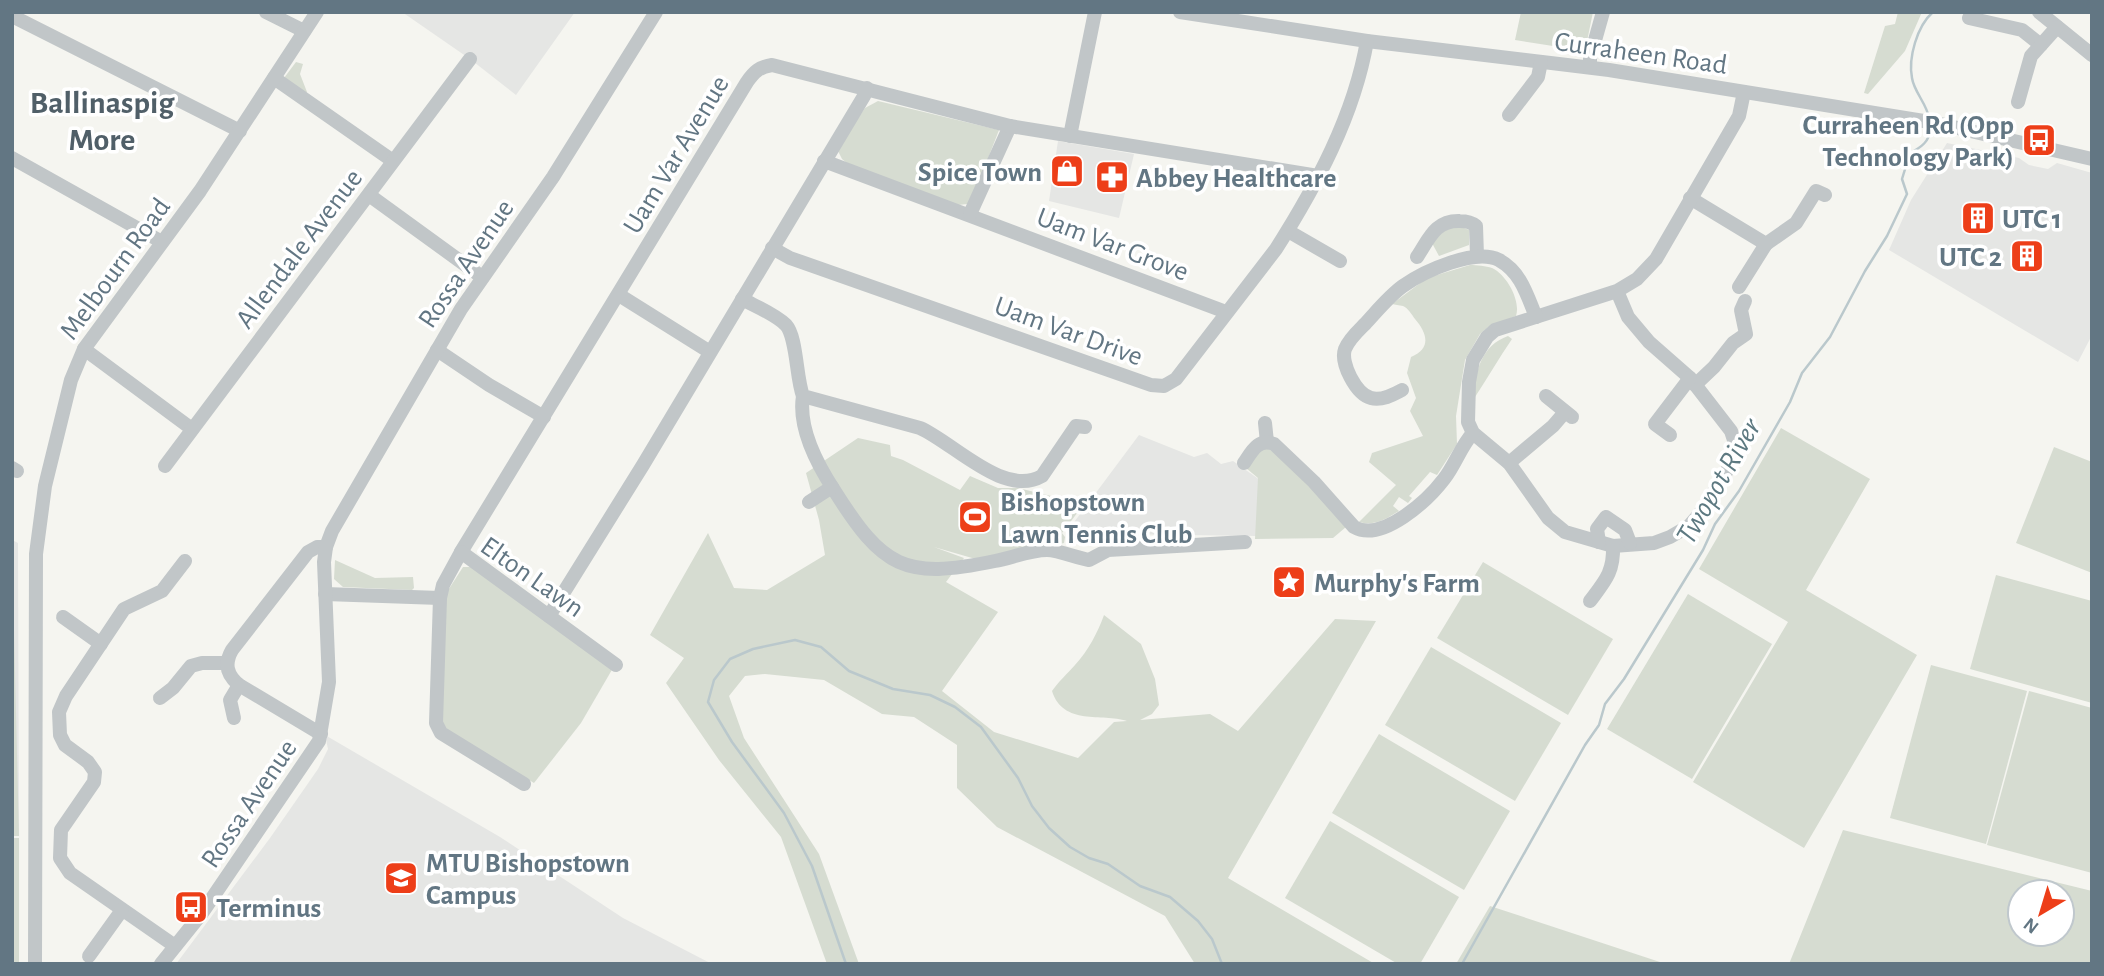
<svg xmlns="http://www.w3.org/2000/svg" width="2104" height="976" viewBox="0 0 2104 976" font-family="'Alegreya Sans',sans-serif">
<rect width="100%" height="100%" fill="#f5f5f0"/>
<g fill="#e5e6e4">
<polygon points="402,12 575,12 516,95 470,59"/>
<polygon points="1058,141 1134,154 1119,218 1049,201"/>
<polygon points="1947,143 2019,158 2029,165 2048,169 2057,163 2092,173 2092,335 2078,362 1889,250 1911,200"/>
<polygon points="1139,435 1194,457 1207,453 1221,464 1233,461 1260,480 1256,536 1117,534 1091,547 1066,533"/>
<polygon points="12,540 18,543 19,836 12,836"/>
<polygon points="325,735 500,837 623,918 712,964 176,964 270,838 318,769 328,749"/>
</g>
<g fill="#d6dcd1" fill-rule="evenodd">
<polygon points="1521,12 1593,12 1585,51 1515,40"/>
<polygon points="1898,12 1922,12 1905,51 1868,94 1864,93 1885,26 1895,24"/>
<polygon points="296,62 303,64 300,74 307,92 305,93 284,78"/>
<polygon points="878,101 999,130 973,197 967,204 958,205 848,164 842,159 837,149 865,108"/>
<polygon points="1446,228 1464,228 1469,230 1469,245 1439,256 1432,243"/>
<path d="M1470,265c7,0 16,1 22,3 15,7 29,33 24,48l-28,11 -8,7 -15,26 -9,56 1,28 -20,31 -7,-3 -21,24 3,2 -4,5 -9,-6 -6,9 6,5c-13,8 -24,15 -40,11l37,-37 -27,-23 3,-9 51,-17 -13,-25 6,-13 -9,-25 4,-16c21,-9 16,-24 4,-38 -3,-4 -7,-11 -12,-13 -4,-1 -8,-1 -11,-2l35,-26z"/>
<path d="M1508,336l4,3c-13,19 -24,38 -37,58 -1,-25 7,-52 33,-61z"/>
<polygon points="1781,428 1870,479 1806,590 1917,655 1804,848 1693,782 1788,622 1699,569"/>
<path d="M858,438l32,7 1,11 12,4 57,30 10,-14 28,12h20l66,16 -22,29 3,4 -1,6 -85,17 -45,-13 30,11 -18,24 52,30 -56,79 52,41 84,26 36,-36 13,-1c-25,-8 -64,5 -75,-30 7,-10 15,-17 23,-26 13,-14 23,-33 29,-50l37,29 14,35 4,26 -7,9 -12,6 70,-6 28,17 97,-112 41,2 -148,257 147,86h-180l-30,-48 -168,-89 -40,-39v-43l-43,-28 -32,-3 -58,-34 -59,-6 -20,2 -16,20 15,42 75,116 40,110h-32l-46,-127 -62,-77 -53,-77 18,-25 -34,-23 58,-102 26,55 33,2 58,-35 -6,-35 -13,-47z"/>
<polygon points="1263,446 1283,457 1346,527 1333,538 1255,539 1258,478 1246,468"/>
<polygon points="2054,447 2092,462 2092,573 2016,543"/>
<polygon points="12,548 19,836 12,836"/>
<polygon points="335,560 375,578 413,577 414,588 412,590 343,587 334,579"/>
<polygon points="1483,562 1613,639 1568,715 1437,638"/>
<polygon points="463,567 471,567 613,668 581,723 534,783 449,731 442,725 445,595"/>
<polygon points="1996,575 2092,601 2092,703 1970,669"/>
<polygon points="1688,594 1772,644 1692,779 1607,729"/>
<polygon points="1431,647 1561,723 1515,801 1385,725"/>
<polygon points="1931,665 2027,691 1986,844 1890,818"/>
<polygon points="2029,691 2092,708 2092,873 1987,845"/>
<polygon points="1379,734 1510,811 1464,890 1332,813"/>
<polygon points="1330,821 1459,897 1420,964 1398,964 1285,898"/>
<path d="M1843,830l249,61v73h-303zM2020,892h42v42h-42z"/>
<rect x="12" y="838" width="7" height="126"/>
<polygon points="1490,906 1666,964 1456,964"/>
</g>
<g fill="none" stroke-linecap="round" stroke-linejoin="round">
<g stroke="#bac8cc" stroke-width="2.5">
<path d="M1929,118c-2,-14 -15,-26 -17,-40 -4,-20 5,-52 21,-66"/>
<polyline points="846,964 812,866 784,813 732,742 708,702 714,680 730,659 753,649 795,640 821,647 849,671 893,689 930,695 955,707 981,727 1018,778 1032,806 1049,828 1070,847 1089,858 1108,864 1140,886 1170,897 1198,921 1212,939 1222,964"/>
<path d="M1462,964l123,-219 14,-20 6,-21 19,-25 79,-129 12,-26 24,-33 51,-89 12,-29 28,-36 35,-66 22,-35 20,-42 -5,-15 8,-26c10,-5 21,-12 20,-25"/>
</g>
<g stroke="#c1c6c8" stroke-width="14">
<polyline points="266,12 304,31"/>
<polyline points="1180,12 1367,41 1609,70 1936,123 2092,159"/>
<polyline points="2039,12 2092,55"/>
<polyline points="12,16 240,131"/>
<polyline points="1969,18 2022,30 2041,45"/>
<polyline points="1590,67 1590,58 1603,12"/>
<polyline points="274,78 393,161"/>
<polyline points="2018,102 2031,56 2057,27"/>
<polyline points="1509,115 1538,77 1541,62"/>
<polyline points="1070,136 1095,12"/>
<polyline points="12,158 162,242"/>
<polyline points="824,161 1226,312"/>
<polyline points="369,195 482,277"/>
<polyline points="1690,198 1766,244 1796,223 1816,191 1825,195"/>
<polyline points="970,214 1010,126"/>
<polyline points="1288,231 1340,261"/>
<path d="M772,248l18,10 361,127 13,1 12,-7 100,-130c40,-63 78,-133 91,-208"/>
<path d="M1417,257c12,-18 18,-37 43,-36 7,0 11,1 16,5l1,30"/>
<polyline points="1739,287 1766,244"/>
<polyline points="1617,291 1628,317 1649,342 1690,378 1731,431 1736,446 1733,461 1702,511 1689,526 1670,537 1654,543 1613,546 1565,532 1548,518 1509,463 1473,433 1468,422 1469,382 1473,360 1487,337 1495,330 1617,291 1637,279 1656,259 1739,116 1744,92"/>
<polyline points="619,295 710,352"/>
<path d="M742,299c13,7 33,15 44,26 11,12 10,53 17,71l117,32c34,15 84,70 122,48l34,-50 9,1"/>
<polyline points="84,349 192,429"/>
<polyline points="437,350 489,385 544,417"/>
<polyline points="1695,385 1714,367 1733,343 1746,334 1741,310 1745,301"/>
<path d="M1402,390c-9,5 -21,11 -31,8 -15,-4 -31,-35 -26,-49 4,-10 13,-18 20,-25 12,-13 24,-28 38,-38 21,-15 72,-38 96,-26 22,12 28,35 37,57"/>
<path d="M803,396c-5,31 14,68 31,94 49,78 70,90 161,71 16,-3 36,-11 52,-11 11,0 30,8 42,10l19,-10 137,-8"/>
<polyline points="1546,396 1572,417"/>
<polyline points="1265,423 1267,442"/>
<polyline points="1670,435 1655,424 1690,378"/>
<path d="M1244,463c8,-12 14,-25 30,-19l40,38 40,45c28,16 74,-27 90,-48 11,-14 17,-33 29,-46"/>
<polyline points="1509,463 1553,426 1565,412"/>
<polyline points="165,466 470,59"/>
<polyline points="12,468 17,471"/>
<polyline points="809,502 832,487"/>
<polyline points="1599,542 1597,529 1606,517 1625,530 1630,543"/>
<path d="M461,552l286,-470c7,-10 12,-15 25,-17l238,61 308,50"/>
<polyline points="325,594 440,598"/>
<path d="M1590,601c15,-20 24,-29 23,-55"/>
<polyline points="549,616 643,465 864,96 867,88"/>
<polyline points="63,617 101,644"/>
<polyline points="160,698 173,688 191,666 202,663 227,663"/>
<polyline points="234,718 230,700 239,685"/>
<path d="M321,734l-82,-49c-12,-10 -15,-21 -7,-35l76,-98 9,-5h9"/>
<polyline points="524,784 441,733 436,723 440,598 443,585 461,552 616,665"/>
<polyline points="175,946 70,873 60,858 61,830 94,782 95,772 88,762 65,745 60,735 59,712 66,696 124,609 162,591 185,561"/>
<polyline points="89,956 122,910"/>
<polyline points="35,964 36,554 45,486 71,380 84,349 200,191 317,12"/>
<polyline points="161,964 202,913 319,741 329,682 324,562 326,547 332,531 461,309 553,177 656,12"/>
</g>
</g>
<defs>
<g id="bus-square" transform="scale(1.75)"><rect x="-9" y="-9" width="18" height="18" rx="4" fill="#ed3e18" stroke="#fff"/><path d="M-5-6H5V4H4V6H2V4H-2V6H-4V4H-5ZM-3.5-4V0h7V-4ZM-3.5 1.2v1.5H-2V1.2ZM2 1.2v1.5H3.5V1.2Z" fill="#fff"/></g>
<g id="shop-square" transform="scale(1.75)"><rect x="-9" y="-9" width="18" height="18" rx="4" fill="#ed3e18" stroke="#fff"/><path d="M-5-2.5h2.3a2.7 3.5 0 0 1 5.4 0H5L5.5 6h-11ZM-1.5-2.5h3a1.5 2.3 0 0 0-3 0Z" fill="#fff"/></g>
<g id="pharmacy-square" transform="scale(1.75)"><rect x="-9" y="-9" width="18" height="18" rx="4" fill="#ed3e18" stroke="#fff"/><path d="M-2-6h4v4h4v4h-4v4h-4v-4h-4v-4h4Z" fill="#fff"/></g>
<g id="building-square" transform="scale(1.75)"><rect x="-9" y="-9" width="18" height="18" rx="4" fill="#ed3e18" stroke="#fff"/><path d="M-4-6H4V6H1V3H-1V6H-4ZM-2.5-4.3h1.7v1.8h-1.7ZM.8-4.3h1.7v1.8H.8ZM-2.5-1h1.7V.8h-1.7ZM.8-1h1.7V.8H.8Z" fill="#fff"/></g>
<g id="stadium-square" transform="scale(1.75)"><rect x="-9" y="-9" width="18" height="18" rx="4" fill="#ed3e18" stroke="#fff"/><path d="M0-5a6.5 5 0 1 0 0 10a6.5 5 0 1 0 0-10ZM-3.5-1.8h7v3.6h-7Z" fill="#fff"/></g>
<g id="sight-square" transform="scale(1.75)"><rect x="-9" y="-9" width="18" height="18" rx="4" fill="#ed3e18" stroke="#fff"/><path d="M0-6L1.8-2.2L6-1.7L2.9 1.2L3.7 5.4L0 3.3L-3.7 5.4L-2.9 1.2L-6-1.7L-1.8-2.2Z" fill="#fff"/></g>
<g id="university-square" transform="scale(1.75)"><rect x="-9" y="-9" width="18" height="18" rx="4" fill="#ed3e18" stroke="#fff"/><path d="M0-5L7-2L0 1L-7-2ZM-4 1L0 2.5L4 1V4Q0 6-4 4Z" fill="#fff"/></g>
</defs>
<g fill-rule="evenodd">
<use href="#bus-square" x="2039" y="140"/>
<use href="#shop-square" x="1067" y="171"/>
<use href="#pharmacy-square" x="1112" y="177"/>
<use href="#building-square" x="1978" y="218"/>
<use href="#building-square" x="2027" y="256"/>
<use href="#stadium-square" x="975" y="517"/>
<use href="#sight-square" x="1289" y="582"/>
<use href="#university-square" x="401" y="878"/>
<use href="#bus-square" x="191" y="907"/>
</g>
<g text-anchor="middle" stroke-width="7" stroke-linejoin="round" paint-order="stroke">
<g font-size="28" fill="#627683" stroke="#fff">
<text transform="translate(1641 52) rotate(8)" y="10">Curraheen Road</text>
<text transform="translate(675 154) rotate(-59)" y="10">Uam Var Avenue</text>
<text transform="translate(1113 243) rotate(21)" y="10">Uam Var Grove</text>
<text transform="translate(298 248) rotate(-53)" y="10">Allendale Avenue</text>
<text transform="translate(465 263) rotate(-56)" y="10">Rossa Avenue</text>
<text transform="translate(114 268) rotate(-54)" y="10">Melbourn Road</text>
<text transform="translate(1069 330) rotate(20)" y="10">Uam Var Drive</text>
<text transform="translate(533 576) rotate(35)" y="10">Elton Lawn</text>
<text transform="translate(248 803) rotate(-56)" y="10">Rossa Avenue</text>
</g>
<g font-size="28" font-weight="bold" fill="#627683" stroke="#fff" text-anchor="start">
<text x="2014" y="134" text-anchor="end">Curraheen Rd (Opp<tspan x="2014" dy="32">Technology Park)</tspan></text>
<text x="1042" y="181" text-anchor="end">Spice Town</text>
<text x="1136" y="187">Abbey Healthcare</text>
<text x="2002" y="228">UTC 1</text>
<text x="2002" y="266" text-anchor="end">UTC 2</text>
<text x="1000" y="511">Bishopstown<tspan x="1000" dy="32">Lawn Tennis Club</tspan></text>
<text x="1314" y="592">Murphy's Farm</text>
<text x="426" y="872">MTU Bishopstown<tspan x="426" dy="32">Campus</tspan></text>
<text x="216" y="917">Terminus</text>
</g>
<g font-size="30" font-style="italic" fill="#5d7981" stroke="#fff">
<text transform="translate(1718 481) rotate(-60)" y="10">Twopot River</text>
</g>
<g font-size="32" font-weight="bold" fill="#505f68" stroke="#fff">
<text x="102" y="113">Ballinaspig<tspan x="102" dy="37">More</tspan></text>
</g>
</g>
<rect width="2104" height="976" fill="none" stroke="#627683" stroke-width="28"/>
<g transform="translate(2041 913) rotate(218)"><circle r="33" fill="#ffffff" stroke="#c0c8cd" stroke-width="2"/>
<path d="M0-5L12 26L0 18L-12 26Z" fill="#ed3e18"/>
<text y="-10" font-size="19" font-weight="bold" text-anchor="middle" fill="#627683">N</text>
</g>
</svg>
